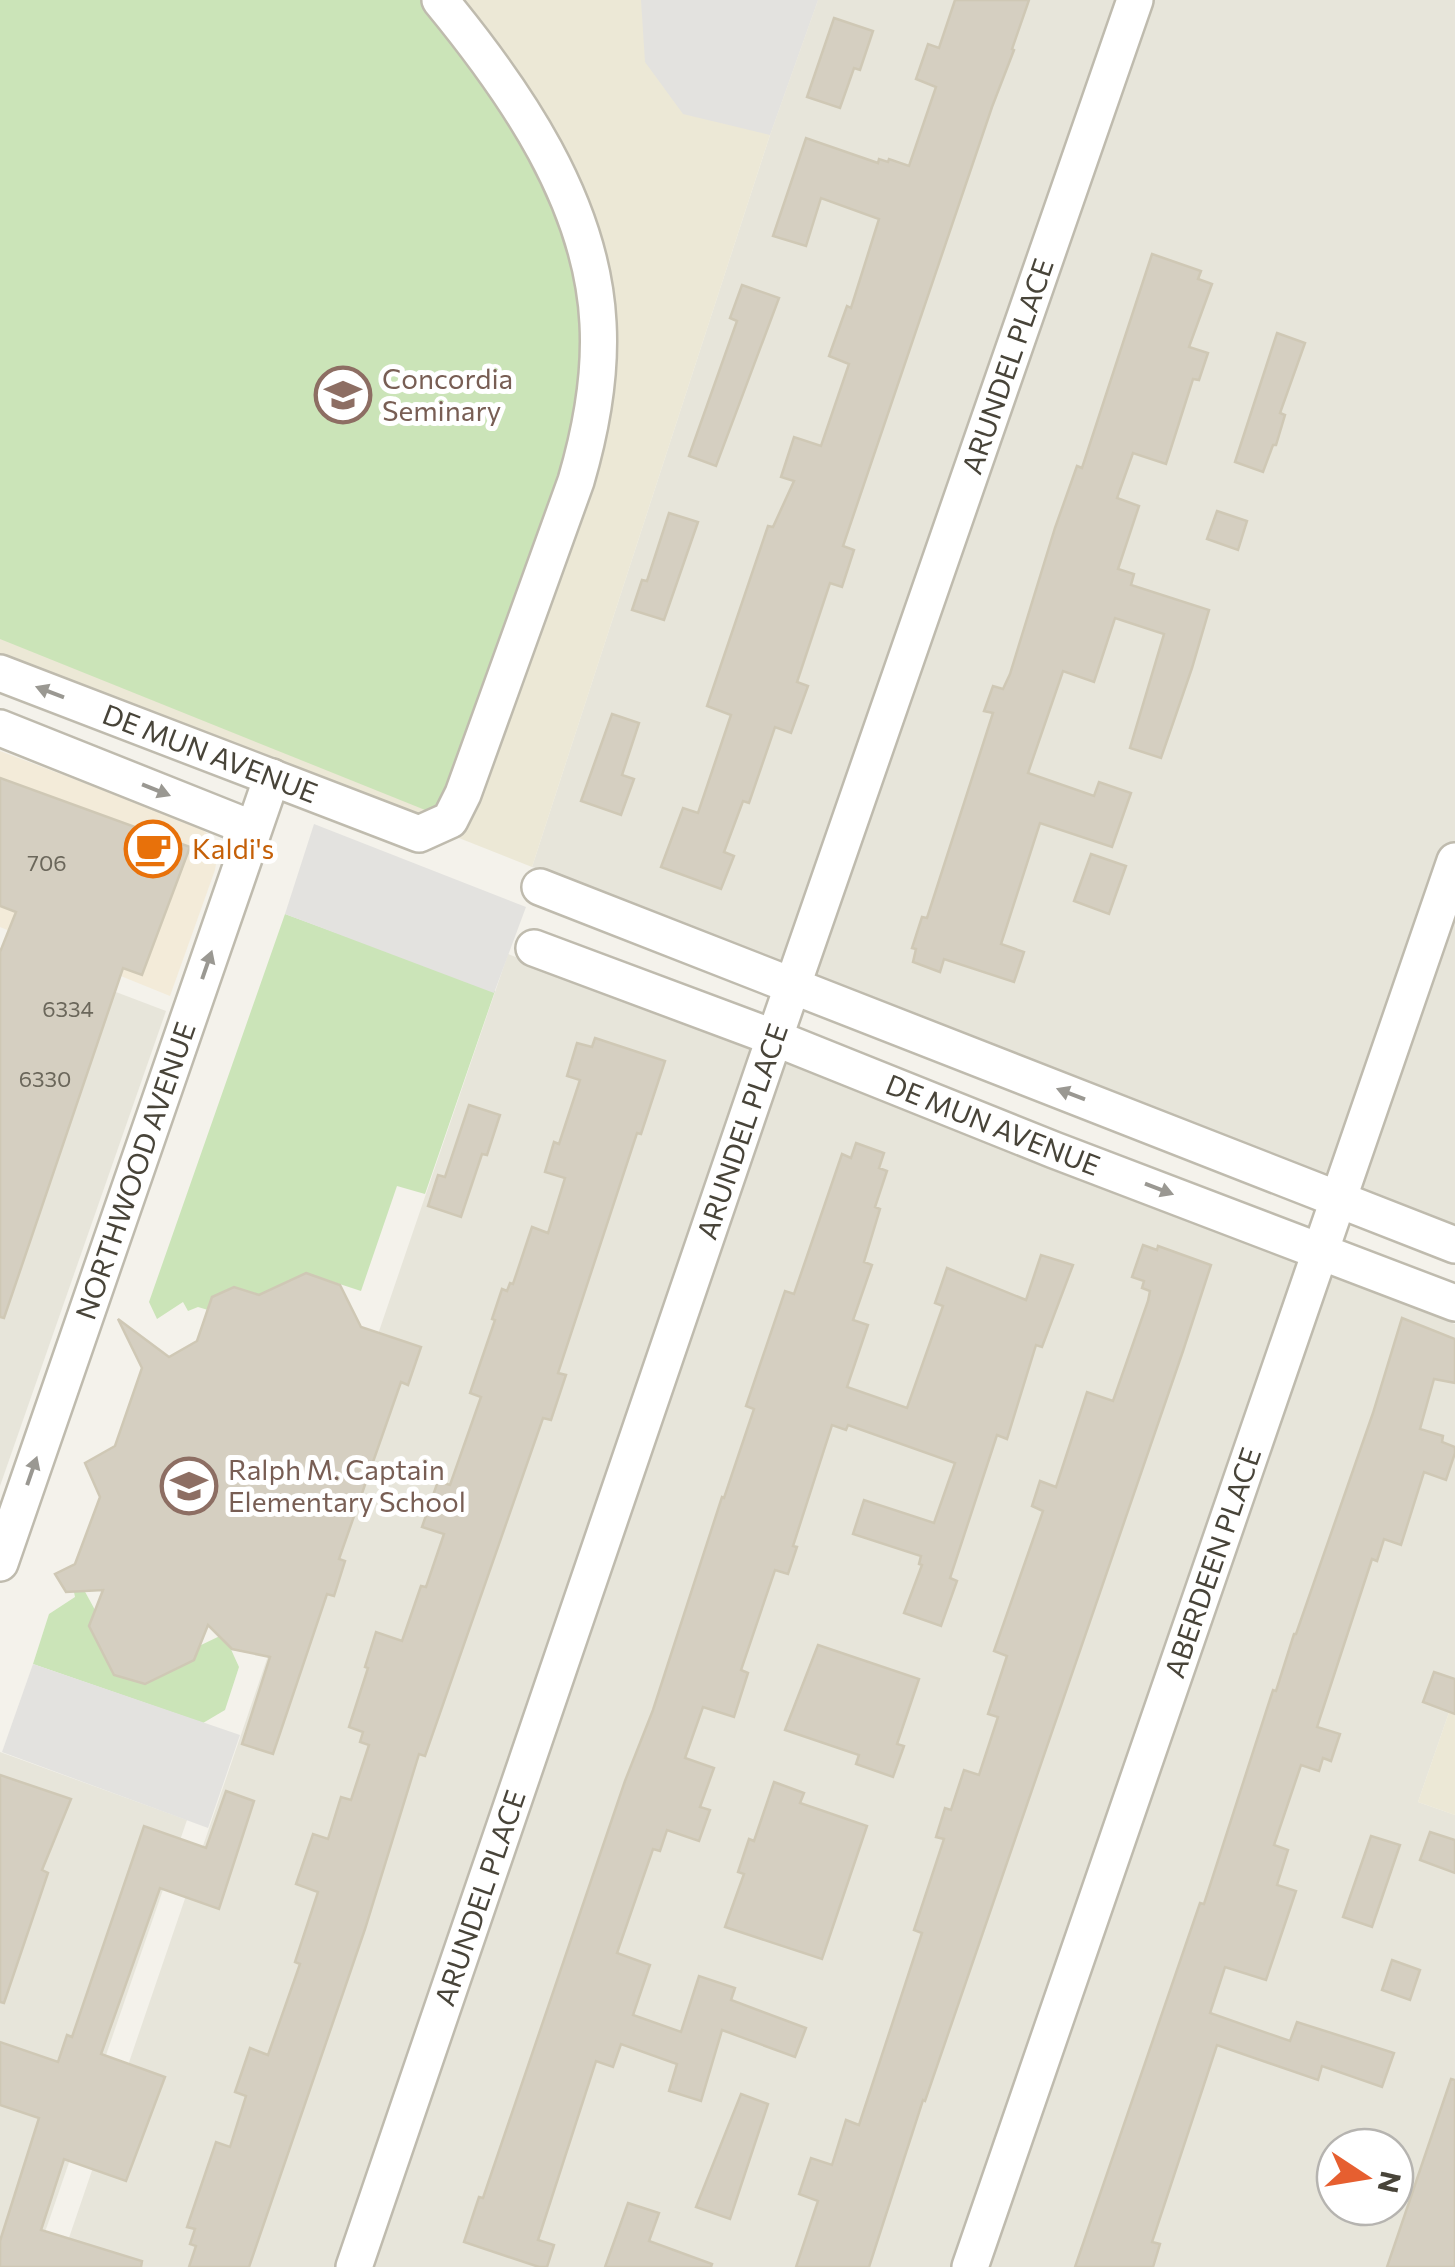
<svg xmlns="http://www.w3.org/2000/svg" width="1455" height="2267" viewBox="0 0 1455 2267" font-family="Commissioner,sans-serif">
<rect width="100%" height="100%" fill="#f4f2eb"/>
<g fill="#e7e5da" fill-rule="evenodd">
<polygon points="818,0 1455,0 1455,1230 532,867 770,135"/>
<polygon points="0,948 166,1011 0,1486"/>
<path d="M508,954l947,370v371l-37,107 37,13v452h-1396zM1335,2147h60v60h-60z"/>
<polygon points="0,1752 187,1820 33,2267 0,2267"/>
</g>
<polygon fill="#f3ebd9" points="0,751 198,826 211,837 218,851 215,870 170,996 0,927"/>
<g fill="#ece8d6">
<polygon points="0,0 818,0 770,135 532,867 0,656"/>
<polygon points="1455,1695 1455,1815 1418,1802"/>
</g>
<g fill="#cbe4b8">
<polygon points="0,0 440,0 554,167 596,388 450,820 0,639"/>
<polygon points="285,914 495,991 425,1194 397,1186 361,1291 306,1273 269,1299 234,1287 213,1297 208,1310 198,1307 188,1311 183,1302 157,1319 149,1302"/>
<polygon points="83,1588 95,1610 89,1627 114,1675 146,1684 193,1660 199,1646 224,1634 239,1667 225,1710 203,1723 33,1664 49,1614 75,1597 74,1592"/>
</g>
<g fill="#e3e2df">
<polygon points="641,0 818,0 770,135 683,114 645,62"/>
<polygon points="314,824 526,907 494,993 285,914"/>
<polygon points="33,1664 240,1735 208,1828 2,1752"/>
</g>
<g fill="#d5cfc1" stroke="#cfc8b5" stroke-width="2.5">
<polygon points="955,0 1029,0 1012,49 1014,50 992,107 843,546 854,550 842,587 830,583 797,682 808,686 791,733 775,727 749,803 743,801 724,852 734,856 721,889 661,867 683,808 698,813 731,715 707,706 768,526 773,527 794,481 781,477 794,437 821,446 849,364 829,356 847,306 851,308 879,219 821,198 806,246 773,236 806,138 878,163 879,159 888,162 889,159 909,166 936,87 916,79 928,44 939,48"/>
<polygon points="834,18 873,31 860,70 854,68 840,108 807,97"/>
<polygon points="1152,254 1201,271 1198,279 1212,284 1189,347 1208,353 1199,380 1193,379 1166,464 1133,453 1117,498 1139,506 1118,569 1134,574 1131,585 1209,610 1192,668 1161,758 1130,748 1164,634 1115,618 1094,682 1063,671 1028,773 1094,796 1099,782 1131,793 1112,847 1040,823 1001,944 1024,952 1014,982 944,959 940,972 913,962 916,949 912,948 922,917 927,918 993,713 984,711 993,686 1003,689 1010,674 1055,528 1077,466 1082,468"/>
<polygon points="742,285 779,298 716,466 689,456 737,321 730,318"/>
<polygon points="1277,333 1305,343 1280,413 1285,415 1276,445 1273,445 1263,472 1235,462"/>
<polygon points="1217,511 1247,521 1238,550 1207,539"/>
<polygon points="669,513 698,522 664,620 632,610 642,580 647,581"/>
<polygon points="612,714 639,723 622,775 634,779 621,815 581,801"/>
<polygon points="0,778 190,847 142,975 123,968 4,1318 0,1317 0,952 16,912 0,906"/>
<polygon points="1091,854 1126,866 1109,914 1074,901"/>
<polygon points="595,1038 665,1061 641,1134 637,1133 558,1373 566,1375 551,1420 543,1418 425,1756 419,1754 365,1929 249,2267 189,2267 196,2246 190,2244 195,2229 187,2227 216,2142 230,2147 246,2096 235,2092 250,2048 268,2055 300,1964 295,1962 318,1892 296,1884 313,1834 328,1839 341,1797 351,1800 369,1745 360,1742 363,1732 349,1727 368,1668 365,1667 376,1632 402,1641 421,1586 426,1587 444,1534 422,1527 438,1481 450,1485 481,1397 470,1393 495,1320 492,1319 502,1289 507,1291 510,1283 513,1284 532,1227 548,1233 565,1178 545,1172 554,1142 559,1144 580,1080 567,1076 577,1043 592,1047"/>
<polygon points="469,1105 500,1115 487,1155 482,1154 461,1217 428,1206 438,1175 445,1177"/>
<polygon points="856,1143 884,1153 879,1168 887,1171 875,1207 880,1209 864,1262 872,1265 853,1320 868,1325 847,1387 907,1408 943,1306 935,1303 947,1268 1026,1300 1041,1255 1073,1265 1042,1347 1036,1345 1007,1439 997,1435 950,1578 957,1581 941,1626 904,1613 922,1565 919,1564 921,1556 853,1534 864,1500 934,1523 955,1463 848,1425 846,1430 832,1425 793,1546 797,1547 788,1574 775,1570 741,1670 748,1673 734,1717 703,1707 685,1758 714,1768 700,1807 710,1810 699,1841 667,1830 660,1851 653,1849 617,1953 650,1965 633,2015 681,2032 699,1976 735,1988 731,2000 806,2028 795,2057 722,2030 701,2101 669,2091 677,2064 621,2044 613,2067 596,2061 538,2240 554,2245 547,2267 539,2267 464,2242 479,2197 483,2198 625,1781 653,1710 722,1497 724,1498 754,1409 746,1406 785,1291 794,1294 842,1154 851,1158"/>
<polygon points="1143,1245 1157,1250 1158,1246 1211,1265 1183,1351 925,2101 923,2100 869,2267 796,2267 818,2201 799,2194 811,2158 832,2165 846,2120 859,2125 922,1933 914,1930 944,1839 936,1837 945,1808 951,1810 964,1770 979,1775 998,1717 988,1714 1007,1656 994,1651 1043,1511 1032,1506 1040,1481 1056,1487 1087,1392 1113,1401 1148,1301 1150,1291 1142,1288 1144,1281 1132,1277"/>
<polygon points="306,1273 340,1285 361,1327 421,1347 408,1385 401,1382 339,1559 345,1561 334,1596 327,1594 273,1754 242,1744 270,1657 232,1649 208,1625 194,1660 145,1684 114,1675 89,1626 103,1590 66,1592 55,1574 75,1564 100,1497 85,1463 115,1446 142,1368 118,1319 169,1357 197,1341 212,1297 234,1287 259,1295"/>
<polygon points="1402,1318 1455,1339 1455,1383 1434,1379 1420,1429 1443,1436 1442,1442 1455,1447 1455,1453 1446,1480 1424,1472 1401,1545 1384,1539 1377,1561 1372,1559 1317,1727 1340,1734 1331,1761 1323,1758 1319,1771 1301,1765 1274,1845 1288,1850 1277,1885 1296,1891 1266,1980 1225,1967 1210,2013 1290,2041 1297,2022 1394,2053 1382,2087 1322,2066 1318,2080 1217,2045 1152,2242 1160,2244 1153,2267 1075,2267 1200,1903 1204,1904 1273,1690 1276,1691 1294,1634 1296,1634 1373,1413"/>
<polygon points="818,1645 919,1679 897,1744 904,1746 893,1777 856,1764 859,1755 785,1730"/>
<polygon points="1434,1672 1455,1679 1455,1714 1423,1702"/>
<polygon points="0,1775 71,1799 42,1870 48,1873 4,2003 0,2002"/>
<polygon points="774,1782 804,1793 800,1803 867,1826 822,1959 725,1927 744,1874 738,1872 749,1839 754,1841"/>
<polygon points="226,1791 254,1801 219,1909 160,1888 101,2054 165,2077 126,2181 64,2159 41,2230 142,2261 141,2267 0,2267 0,2241 39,2118 0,2105 0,2042 58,2062 67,2035 72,2037 144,1826 206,1848"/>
<polygon points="1430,1832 1455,1840 1455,1873 1420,1860"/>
<polygon points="1371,1836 1400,1845 1372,1927 1343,1917"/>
<polygon points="1392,1960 1420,1970 1410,2000 1382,1990"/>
<polygon points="1451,2079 1455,2080 1455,2267 1387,2267"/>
<polygon points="741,2094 768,2104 730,2219 696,2207"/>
<polygon points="628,2203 659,2213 649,2241 712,2264 711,2267 605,2267"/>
</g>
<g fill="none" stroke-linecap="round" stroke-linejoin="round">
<g stroke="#bfbbae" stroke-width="40">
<g id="minor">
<path id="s1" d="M0,673l419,161 31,-14 13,-26 113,-313c15,-51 25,-104 22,-158 -6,-121 -83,-232 -158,-323"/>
<polyline points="0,728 253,829"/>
<polyline points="540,887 1455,1245"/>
<path id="s2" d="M534,948l241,90 279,112 401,153"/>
<path id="s3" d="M0,1563l272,-786"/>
<path id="s4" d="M354,2267l411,-1202 370,-1065"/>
<path id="s5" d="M970,2267l485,-1406"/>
</g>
</g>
<use href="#minor" stroke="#fff" stroke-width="35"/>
</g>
<defs><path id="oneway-solid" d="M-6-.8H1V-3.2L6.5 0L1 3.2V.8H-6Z" transform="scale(2.5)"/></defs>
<g fill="#9a9892">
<use href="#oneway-solid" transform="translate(50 692) rotate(-159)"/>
<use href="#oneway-solid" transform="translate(156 790) rotate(22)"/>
<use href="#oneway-solid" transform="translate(207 965) rotate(-71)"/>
<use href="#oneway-solid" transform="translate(1071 1094) rotate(-159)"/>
<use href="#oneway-solid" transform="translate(1159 1189) rotate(21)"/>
<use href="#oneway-solid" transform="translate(32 1471) rotate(-71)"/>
</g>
<defs>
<g id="university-ring" transform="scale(2.875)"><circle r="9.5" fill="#fff" stroke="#8d6e63" stroke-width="1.5"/><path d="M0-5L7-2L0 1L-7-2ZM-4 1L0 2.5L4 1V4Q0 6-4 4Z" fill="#8d6e63"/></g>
<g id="cafe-ring" transform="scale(2.875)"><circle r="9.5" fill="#fff" stroke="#e8710a" stroke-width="1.5"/><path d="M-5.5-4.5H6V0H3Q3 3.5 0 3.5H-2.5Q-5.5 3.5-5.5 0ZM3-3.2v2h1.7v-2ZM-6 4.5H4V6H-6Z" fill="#e8710a"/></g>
<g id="school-ring" transform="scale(2.875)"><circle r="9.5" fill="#fff" stroke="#8d6e63" stroke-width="1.5"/><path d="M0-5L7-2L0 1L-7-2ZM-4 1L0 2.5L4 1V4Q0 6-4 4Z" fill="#8d6e63"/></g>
</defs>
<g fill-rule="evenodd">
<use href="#university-ring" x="343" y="395"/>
<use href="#cafe-ring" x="153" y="849"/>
<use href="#school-ring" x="189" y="1486"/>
</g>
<g text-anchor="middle" stroke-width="10" stroke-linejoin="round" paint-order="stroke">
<g font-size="22" fill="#6b675b">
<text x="47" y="871">706</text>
<text x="68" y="1017">6334</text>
<text x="45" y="1087">6330</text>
</g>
<g font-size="28" fill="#484439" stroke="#fff">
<text dy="10" stroke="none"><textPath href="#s4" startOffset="2010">ARUNDEL PLACE</textPath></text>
<text dy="10" stroke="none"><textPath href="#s1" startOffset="225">DE MUN AVENUE</textPath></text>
<text dy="10" stroke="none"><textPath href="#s2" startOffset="492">DE MUN AVENUE</textPath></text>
<text dy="10" stroke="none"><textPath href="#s4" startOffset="1200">ARUNDEL PLACE</textPath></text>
<text dy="10" stroke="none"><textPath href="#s3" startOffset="415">NORTHWOOD AVENUE</textPath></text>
<text dy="10" stroke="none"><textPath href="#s5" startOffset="745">ABERDEEN PLACE</textPath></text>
<text dy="10" stroke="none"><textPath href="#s4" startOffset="390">ARUNDEL PLACE</textPath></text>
</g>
<g font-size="28" fill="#785e54" stroke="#fff" text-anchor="start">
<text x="382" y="389">Concordia<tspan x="382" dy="32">Seminary</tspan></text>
<text x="228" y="1480">Ralph M. Captain<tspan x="228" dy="32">Elementary School</tspan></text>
</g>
<g font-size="28" fill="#c56008" stroke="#fff" text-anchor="start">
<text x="192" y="859">Kaldi's</text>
</g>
</g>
<g transform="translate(1365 2177) rotate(102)"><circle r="48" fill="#ffffff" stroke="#b6b4b0" stroke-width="2.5"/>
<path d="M0-8L18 38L0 25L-18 38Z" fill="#e65f30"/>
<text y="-15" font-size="28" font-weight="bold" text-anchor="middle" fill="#484439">N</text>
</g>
</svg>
